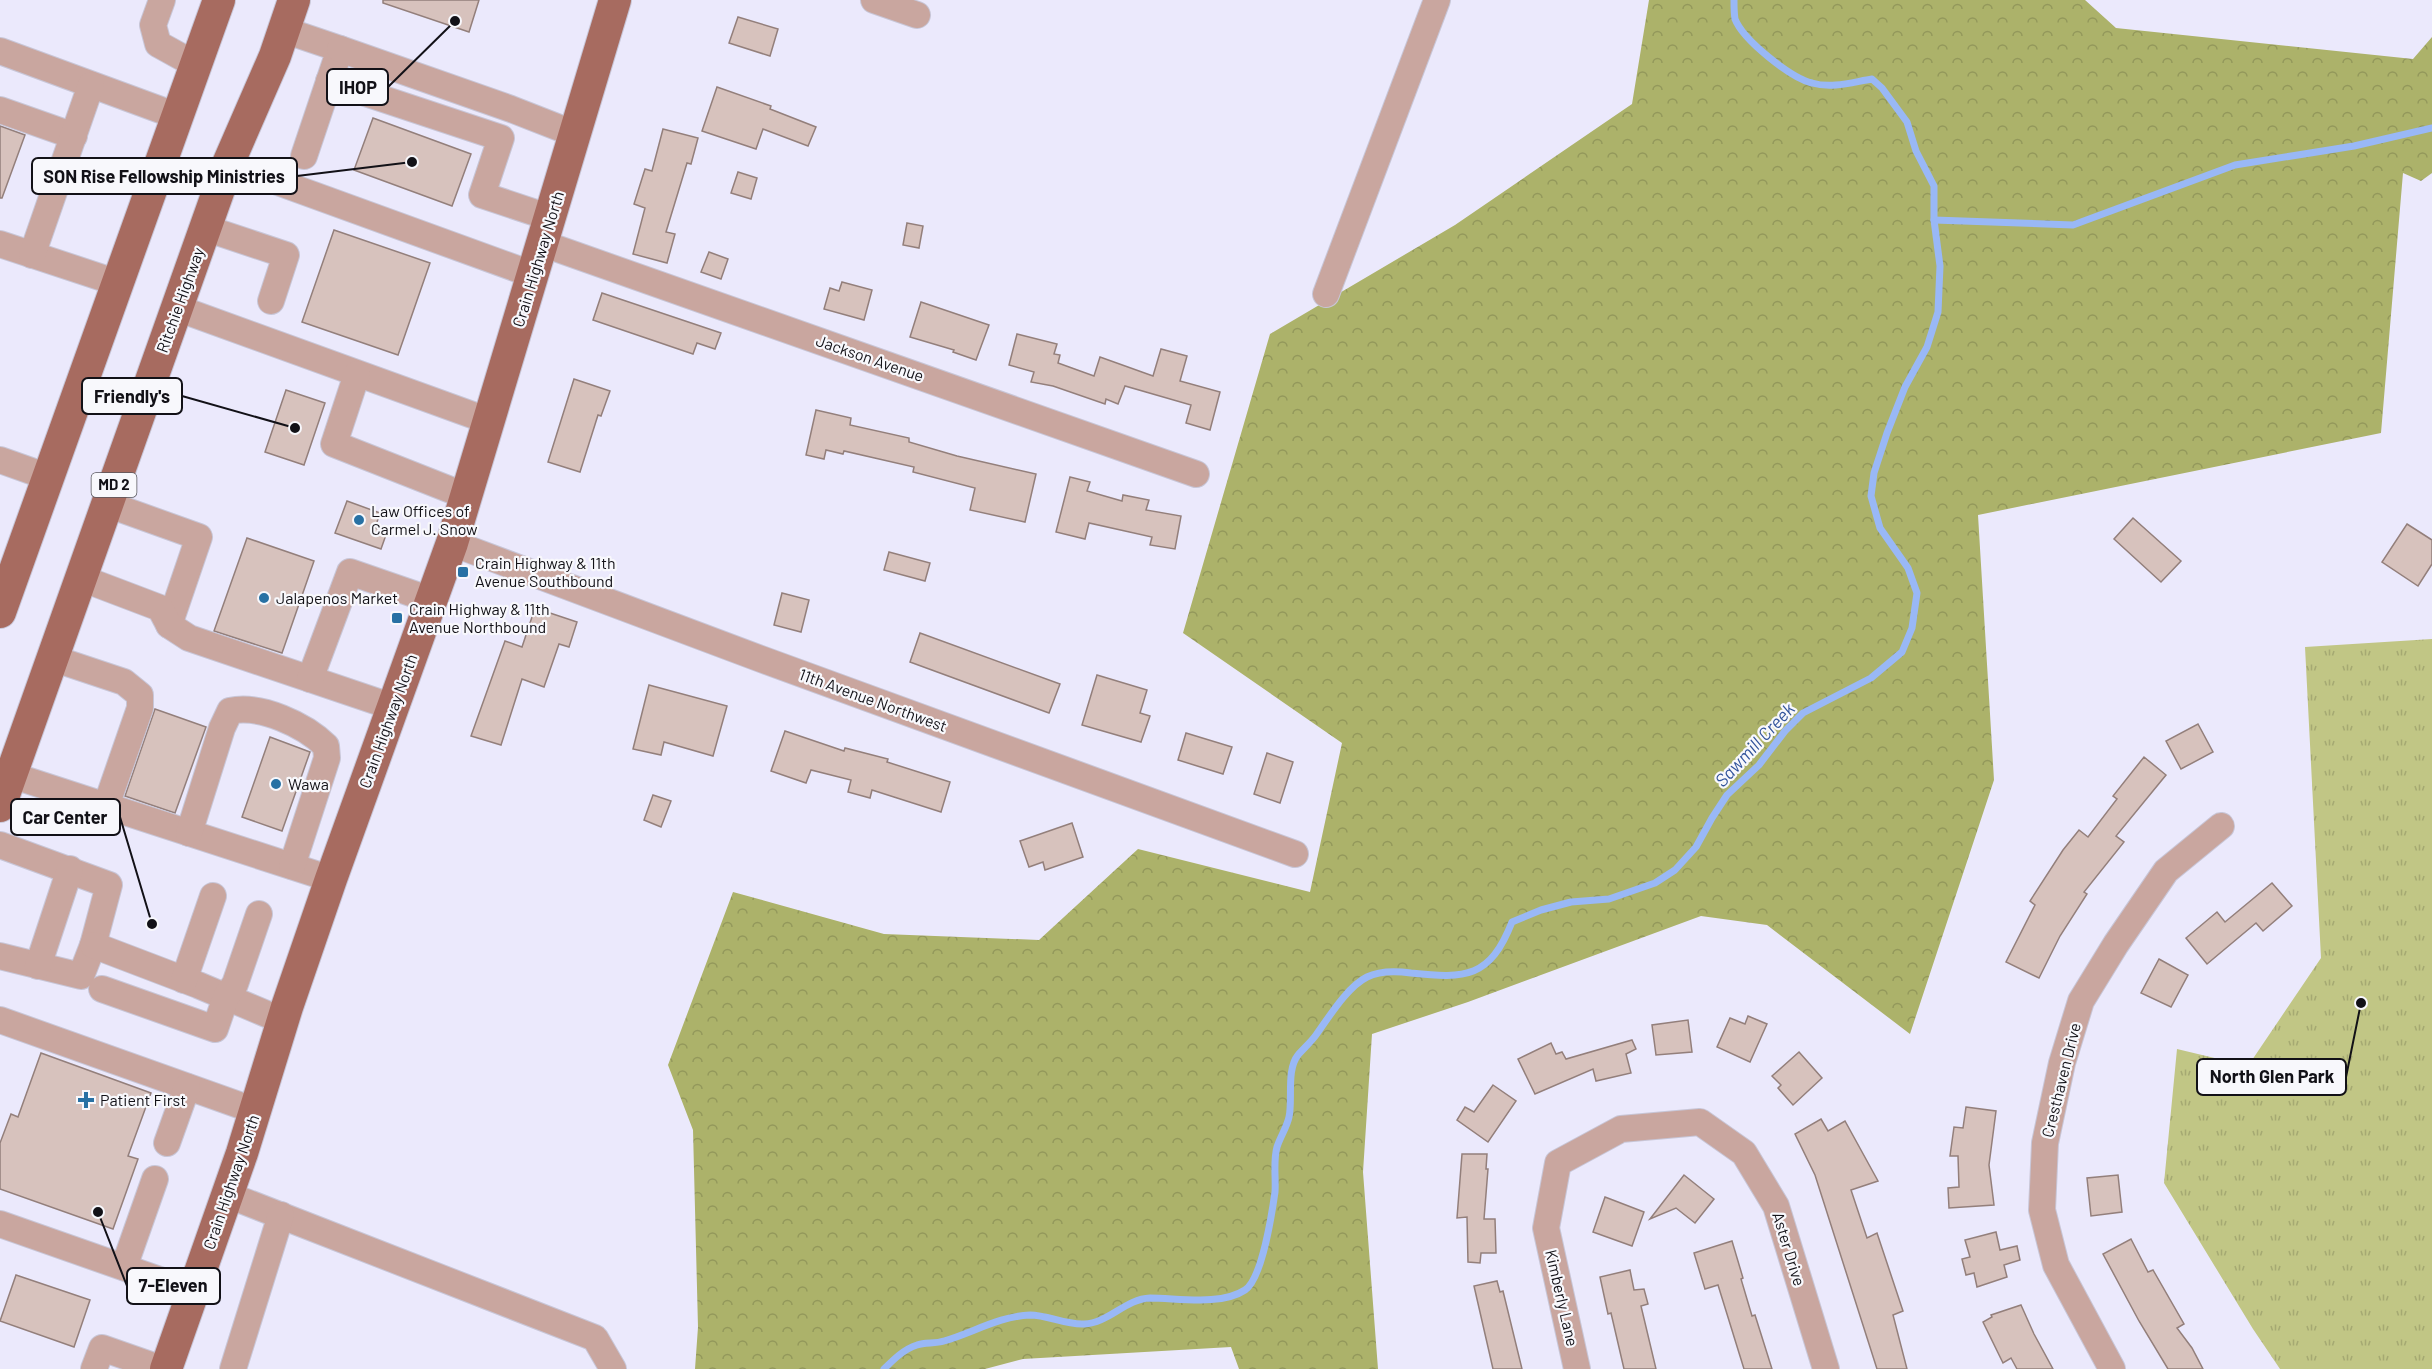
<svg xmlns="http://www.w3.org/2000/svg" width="2432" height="1369" viewBox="0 0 2432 1369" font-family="Barlow,sans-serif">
<defs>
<pattern id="grass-tufts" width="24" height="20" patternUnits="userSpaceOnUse" patternTransform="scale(1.5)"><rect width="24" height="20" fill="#c1c685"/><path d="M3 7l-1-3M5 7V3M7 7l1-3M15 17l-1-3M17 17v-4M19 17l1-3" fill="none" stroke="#a5a972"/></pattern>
<pattern id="forest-crowns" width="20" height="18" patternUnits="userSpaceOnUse" patternTransform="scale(1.5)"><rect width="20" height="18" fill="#acb26a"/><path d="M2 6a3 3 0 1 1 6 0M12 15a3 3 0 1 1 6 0" fill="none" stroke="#93985b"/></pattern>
</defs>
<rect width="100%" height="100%" fill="#ebe9fc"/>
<polygon fill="url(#grass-tufts)" points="2432,639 2432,1369 2280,1369 2253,1329 2164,1183 2177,1049 2248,1066 2321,958 2305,647"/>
<polygon fill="url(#forest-crowns)" points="1649,0 2085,0 2116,28 2413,59 2432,37 2432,173 2421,181 2403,173 2381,433 1978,515 1994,780 1910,1034 1767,925 1701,916 1468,1002 1372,1034 1363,1172 1378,1369 1239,1369 1231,1347 1023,1359 985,1369 695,1369 698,1327 693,1130 668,1065 733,892 884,934 1039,940 1138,849 1310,892 1342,743 1183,633 1270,334 1455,225 1632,104"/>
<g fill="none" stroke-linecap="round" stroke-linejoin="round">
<g stroke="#99b8f6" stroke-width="7">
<polyline points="1934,220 2073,225 2235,165 2354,146 2432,128"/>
<path d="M884,1369c9,-9 20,-20 33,-24 8,-3 18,-1 27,-4 28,-8 56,-25 86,-26 18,0 35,10 54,9 25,-1 41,-25 66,-26 28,0 71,8 95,-8 17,-11 27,-77 30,-98 1,-15 -2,-31 2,-45 3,-10 10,-20 12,-30 4,-17 -3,-47 9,-62 6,-7 13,-13 18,-20 13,-18 31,-48 51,-58 14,-7 30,-6 44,-4 55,6 79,5 101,-51l29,-12 30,-8 38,-3 46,-16 20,-13 21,-23 16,-29 15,-23 32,-30 26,-34 18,-18 68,-35 31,-26 10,-24 5,-35 -9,-25 -28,-40 -9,-32 3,-23 13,-40 18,-46 22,-40 11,-35 2,-46 -6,-46v-34l-18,-35 -9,-29 -25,-34 -10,-9c-19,3 -40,10 -60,4 -21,-5 -69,-43 -77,-64 -1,-6 -1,-13 -1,-19"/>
</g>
</g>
<g fill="#d7c2bd" stroke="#937f7b" stroke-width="1.5">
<polygon points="383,0 479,0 469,32 383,3"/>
<polygon points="738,17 778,29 770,56 729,43"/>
<polygon points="717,87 771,106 770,109 816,127 808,146 763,129 756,149 702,131"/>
<polygon points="373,118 471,154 452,206 354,170"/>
<polygon points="0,126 25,135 2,198 0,198"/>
<polygon points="663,129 698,138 691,164 687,163 666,232 675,234 667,263 633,254 645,208 634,204 645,169 652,171"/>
<polygon points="738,172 757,178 751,199 731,193"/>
<polygon points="907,223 923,226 919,248 903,245"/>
<polygon points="334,230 430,263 398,355 302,322"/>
<polygon points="709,252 728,259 721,279 701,272"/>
<polygon points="842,282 872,290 864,320 824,309 830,288 839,291"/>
<polygon points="602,293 721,333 715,349 697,343 693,354 593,320"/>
<polygon points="921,302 989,325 976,360 953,352 954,350 910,337"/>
<polygon points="1017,334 1057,344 1054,354 1060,355 1058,363 1094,376 1100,357 1153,376 1161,349 1187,356 1180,381 1220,392 1210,430 1186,423 1191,405 1125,386 1118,404 1106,399 1105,404 1053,386 1031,382 1034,372 1009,365"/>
<polygon points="574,379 610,391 601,416 598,415 580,472 548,462"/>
<polygon points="286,390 325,403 304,465 265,452"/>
<polygon points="816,410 851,418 850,425 909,438 909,442 957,456 1036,474 1025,522 970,510 975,488 913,472 914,467 844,451 843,454 826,450 824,459 806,455"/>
<polygon points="1070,477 1090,482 1087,491 1122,501 1123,495 1149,500 1146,510 1181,516 1175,549 1150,545 1152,537 1089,523 1085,539 1056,532"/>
<polygon points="347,501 380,513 375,528 387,532 381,549 335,533"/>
<polygon points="2133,518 2181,561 2161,582 2114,539"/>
<polygon points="2407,524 2432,540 2432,564 2418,586 2382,562"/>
<polygon points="247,538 314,561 282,653 214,631"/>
<polygon points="889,552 930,563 925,581 884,570"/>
<polygon points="782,593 809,600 801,632 774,625"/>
<polygon points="535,608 577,622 569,647 559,644 544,687 522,679 501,745 471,736 505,641 522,647"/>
<polygon points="920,633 1060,684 1049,713 910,662"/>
<polygon points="1097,675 1147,690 1140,713 1150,716 1141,742 1082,725"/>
<polygon points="649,685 727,706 713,756 664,742 661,755 633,749"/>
<polygon points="155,709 206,727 175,813 125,796"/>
<polygon points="2198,724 2213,752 2181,769 2166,741"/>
<polygon points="785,731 844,751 845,748 888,759 887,762 950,782 941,812 872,790 870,798 848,792 851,780 811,770 806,783 771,771"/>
<polygon points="1186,733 1232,747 1223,774 1178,760"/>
<polygon points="270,737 310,752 282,831 242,817"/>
<polygon points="1267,753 1293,762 1280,803 1254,794"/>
<polygon points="2144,757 2166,775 2116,836 2124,842 2084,892 2087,894 2060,936 2039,978 2006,962 2035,905 2030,901 2063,850 2079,830 2088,837 2117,799 2113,796"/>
<polygon points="653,795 671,801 661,827 644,820"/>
<polygon points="1072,823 1083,857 1045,870 1043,862 1029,867 1020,841"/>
<polygon points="2272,883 2292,906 2263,931 2256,923 2207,964 2186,938 2217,912 2225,922"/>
<polygon points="2159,959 2188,975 2171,1007 2141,993"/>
<polygon points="1748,1016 1767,1024 1750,1062 1717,1047 1730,1018 1745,1024"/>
<polygon points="1688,1020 1692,1052 1656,1055 1652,1025"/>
<polygon points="1632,1040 1636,1049 1626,1054 1631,1073 1596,1081 1593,1069 1535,1094 1518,1059 1551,1043 1556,1054 1562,1052 1566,1059"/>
<polygon points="1799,1052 1822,1078 1793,1105 1778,1088 1781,1085 1772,1076"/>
<polygon points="41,1053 151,1093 128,1156 138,1159 113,1229 0,1189 0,1143 11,1114 18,1117"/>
<polygon points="1493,1085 1516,1101 1488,1142 1457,1120 1465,1107 1474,1112"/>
<polygon points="1966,1107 1996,1111 1989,1165 1994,1205 1949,1208 1948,1188 1959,1187 1958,1156 1950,1156 1954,1127 1963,1128"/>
<polygon points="1821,1119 1828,1131 1845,1121 1878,1181 1851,1190 1867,1238 1877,1233 1903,1311 1893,1315 1907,1369 1877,1369 1815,1175 1795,1134"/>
<polygon points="1462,1154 1487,1154 1486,1169 1488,1169 1484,1219 1495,1219 1496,1253 1481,1253 1480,1263 1468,1262 1467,1217 1457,1218"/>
<polygon points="1684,1175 1714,1199 1695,1223 1676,1208 1650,1219"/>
<polygon points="2118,1175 2122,1212 2091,1216 2087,1178"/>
<polygon points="1605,1197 1644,1212 1632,1246 1593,1232"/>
<polygon points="1996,1232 2000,1250 2017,1246 2020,1260 2004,1265 2007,1277 1977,1287 1974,1273 1966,1275 1962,1259 1970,1257 1965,1240"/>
<polygon points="2131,1239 2148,1272 2153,1270 2184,1324 2177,1328 2192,1348 2203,1369 2168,1369 2139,1321 2103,1254"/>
<polygon points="1732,1241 1743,1278 1741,1279 1752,1316 1755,1315 1772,1369 1744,1369 1718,1285 1705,1289 1694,1253"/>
<polygon points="1630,1270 1634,1290 1644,1289 1648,1304 1641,1306 1656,1369 1624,1369 1611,1313 1608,1314 1600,1277"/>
<polygon points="16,1275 90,1300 74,1347 0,1321"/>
<polygon points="1497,1281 1500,1292 1503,1291 1522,1369 1493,1369 1474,1286"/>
<polygon points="2021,1305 2034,1334 2053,1369 2017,1369 2011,1358 2003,1363 1983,1322 1992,1317 1991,1315"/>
</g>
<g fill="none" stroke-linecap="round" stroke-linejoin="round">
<g stroke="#c8c6d7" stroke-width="28">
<g id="minor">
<polyline points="162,0 153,25 158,44 196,65"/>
<polyline points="874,0 917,15"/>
<polyline points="284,30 340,49 304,156"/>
<polyline points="340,49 511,109 575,134"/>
<polyline points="0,51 177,116"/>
<polyline points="329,81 501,138 482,195 551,218"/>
<polyline points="0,110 74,136"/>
<polyline points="228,164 534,275"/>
<polyline points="205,228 286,255 271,301"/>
<polyline points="0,244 118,283"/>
<polyline points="544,244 1196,474"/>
<polyline points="32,255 91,85"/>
<polyline points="1326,294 1437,0"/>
<polyline points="177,308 489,421"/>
<polyline points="357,374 334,444 466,496"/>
<polyline points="0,460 48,477"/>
<polyline points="107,504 199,537 169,625"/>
<polyline points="452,543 761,659 1295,854"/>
<polyline points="81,578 160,608 169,625 189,638 393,707"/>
<polyline points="52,658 124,682 140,695 140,708 106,806"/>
<polyline points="310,679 350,572 431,600"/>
<polyline points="11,775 331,879"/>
<path d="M189,833l33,-105 8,-17c30,-7 75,14 96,35l1,12 -35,108"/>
<polyline points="0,845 109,885 93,945 81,976 0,956"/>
<polyline points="93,945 198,985 283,1021"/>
<polyline points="38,966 70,869"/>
<polyline points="184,980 213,896"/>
<polyline points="102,989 215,1029 226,997 235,984 259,914"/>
<polyline points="0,1020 256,1111"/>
<polyline points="167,1143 187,1087"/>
<polyline points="228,1195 595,1338 613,1369"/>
<polyline points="0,1224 194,1292"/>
<polyline points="124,1267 155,1179"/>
<polyline points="94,1369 102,1348 162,1369"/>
<polyline points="233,1369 281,1215"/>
<polyline points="1577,1369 1546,1228 1558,1163 1621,1129 1700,1122 1744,1153 1776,1206 1826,1369"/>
<polyline points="2112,1369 2056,1265 2042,1210 2045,1143 2062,1063 2081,1001 2116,944 2166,871 2221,826"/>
</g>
</g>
<g stroke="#c8c6d7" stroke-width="34">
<g id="major">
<polyline points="0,612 219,0"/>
<polyline points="0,806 228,164 275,56 294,0"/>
<polyline points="166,1369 242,1153 287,1007 331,879 452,543 615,0"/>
</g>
</g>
<use href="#minor" stroke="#c9a69f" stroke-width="26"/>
<use href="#major" stroke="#a76b60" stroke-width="32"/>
</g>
<g fill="#2871a4" stroke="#f8f8fc" stroke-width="2">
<circle cx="359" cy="520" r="6"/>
<rect x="457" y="566" width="12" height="12" rx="3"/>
<circle cx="264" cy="598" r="6"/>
<rect x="391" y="612" width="12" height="12" rx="3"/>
<circle cx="276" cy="784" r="6"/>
<path d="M83 1091h6v6h6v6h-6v6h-6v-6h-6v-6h6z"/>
</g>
<g text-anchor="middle" stroke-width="4.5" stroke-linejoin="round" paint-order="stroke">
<rect fill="#f8f8fc" stroke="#57565c" stroke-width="1.5" x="91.5" y="473" width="45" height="24" rx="4.5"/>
<g font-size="15" font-weight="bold" fill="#121117">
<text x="114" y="490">MD 2</text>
</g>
<g font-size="16" fill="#121117" stroke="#f8f8fc">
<text transform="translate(538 259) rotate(-73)" y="6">Crain Highway North</text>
<text transform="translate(180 300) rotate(-70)" y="6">Ritchie Highway</text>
<text transform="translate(870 358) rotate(19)" y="6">Jackson Avenue</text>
<text transform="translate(873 700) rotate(20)" y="6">11th Avenue Northwest</text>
<text transform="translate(388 721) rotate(-70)" y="6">Crain Highway North</text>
<text transform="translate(2061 1080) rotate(-76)" y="6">Cresthaven Drive</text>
<text transform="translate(231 1182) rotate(-71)" y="6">Crain Highway North</text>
<text transform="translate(1789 1249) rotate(73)" y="6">Aster Drive</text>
<text transform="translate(1562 1298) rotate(77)" y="6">Kimberly Lane</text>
</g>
<g font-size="16" fill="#121117" stroke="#f8f8fc" text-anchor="start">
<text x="371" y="517">Law Offices of<tspan x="371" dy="18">Carmel J. Snow</tspan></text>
<text x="475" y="569">Crain Highway &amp; 11th<tspan x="475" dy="18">Avenue Southbound</tspan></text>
<text x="276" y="604">Jalapenos Market</text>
<text x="409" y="615">Crain Highway &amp; 11th<tspan x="409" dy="18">Avenue Northbound</tspan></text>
<text x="288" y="790">Wawa</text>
<text x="100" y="1106">Patient First</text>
</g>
<g font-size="18" font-style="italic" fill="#31539b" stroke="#f8f8fc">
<text transform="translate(1755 745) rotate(-47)" y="6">Sawmill Creek</text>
</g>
</g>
<path fill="none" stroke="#121117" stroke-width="2" d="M455 21L388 87M412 162L297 176M295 428L182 396M152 924L120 817M2361 1003L2346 1077M98 1212L127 1286"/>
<g fill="#121117" stroke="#f8f8fc" stroke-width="2">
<circle cx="455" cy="21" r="6"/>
<circle cx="412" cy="162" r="6"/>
<circle cx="295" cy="428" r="6"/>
<circle cx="152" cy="924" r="6"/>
<circle cx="2361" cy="1003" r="6"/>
<circle cx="98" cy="1212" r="6"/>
</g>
<g fill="#f8f8fc" stroke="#121117" stroke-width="2">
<rect x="327" y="69" width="61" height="36" rx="6"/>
<rect x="32" y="158" width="265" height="36" rx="6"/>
<rect x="82" y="378" width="100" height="36" rx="6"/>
<rect x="11" y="799" width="109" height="36" rx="6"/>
<rect x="2197" y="1059" width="149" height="36" rx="6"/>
<rect x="127" y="1268" width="93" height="36" rx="6"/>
</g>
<g font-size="18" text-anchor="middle" font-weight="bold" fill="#121117">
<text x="358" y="94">IHOP</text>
<text x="164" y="183">SON Rise Fellowship Ministries</text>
<text x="132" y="403">Friendly's</text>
<text x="65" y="824">Car Center</text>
<text x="2272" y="1083">North Glen Park</text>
<text x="173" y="1292">7-Eleven</text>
</g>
</svg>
